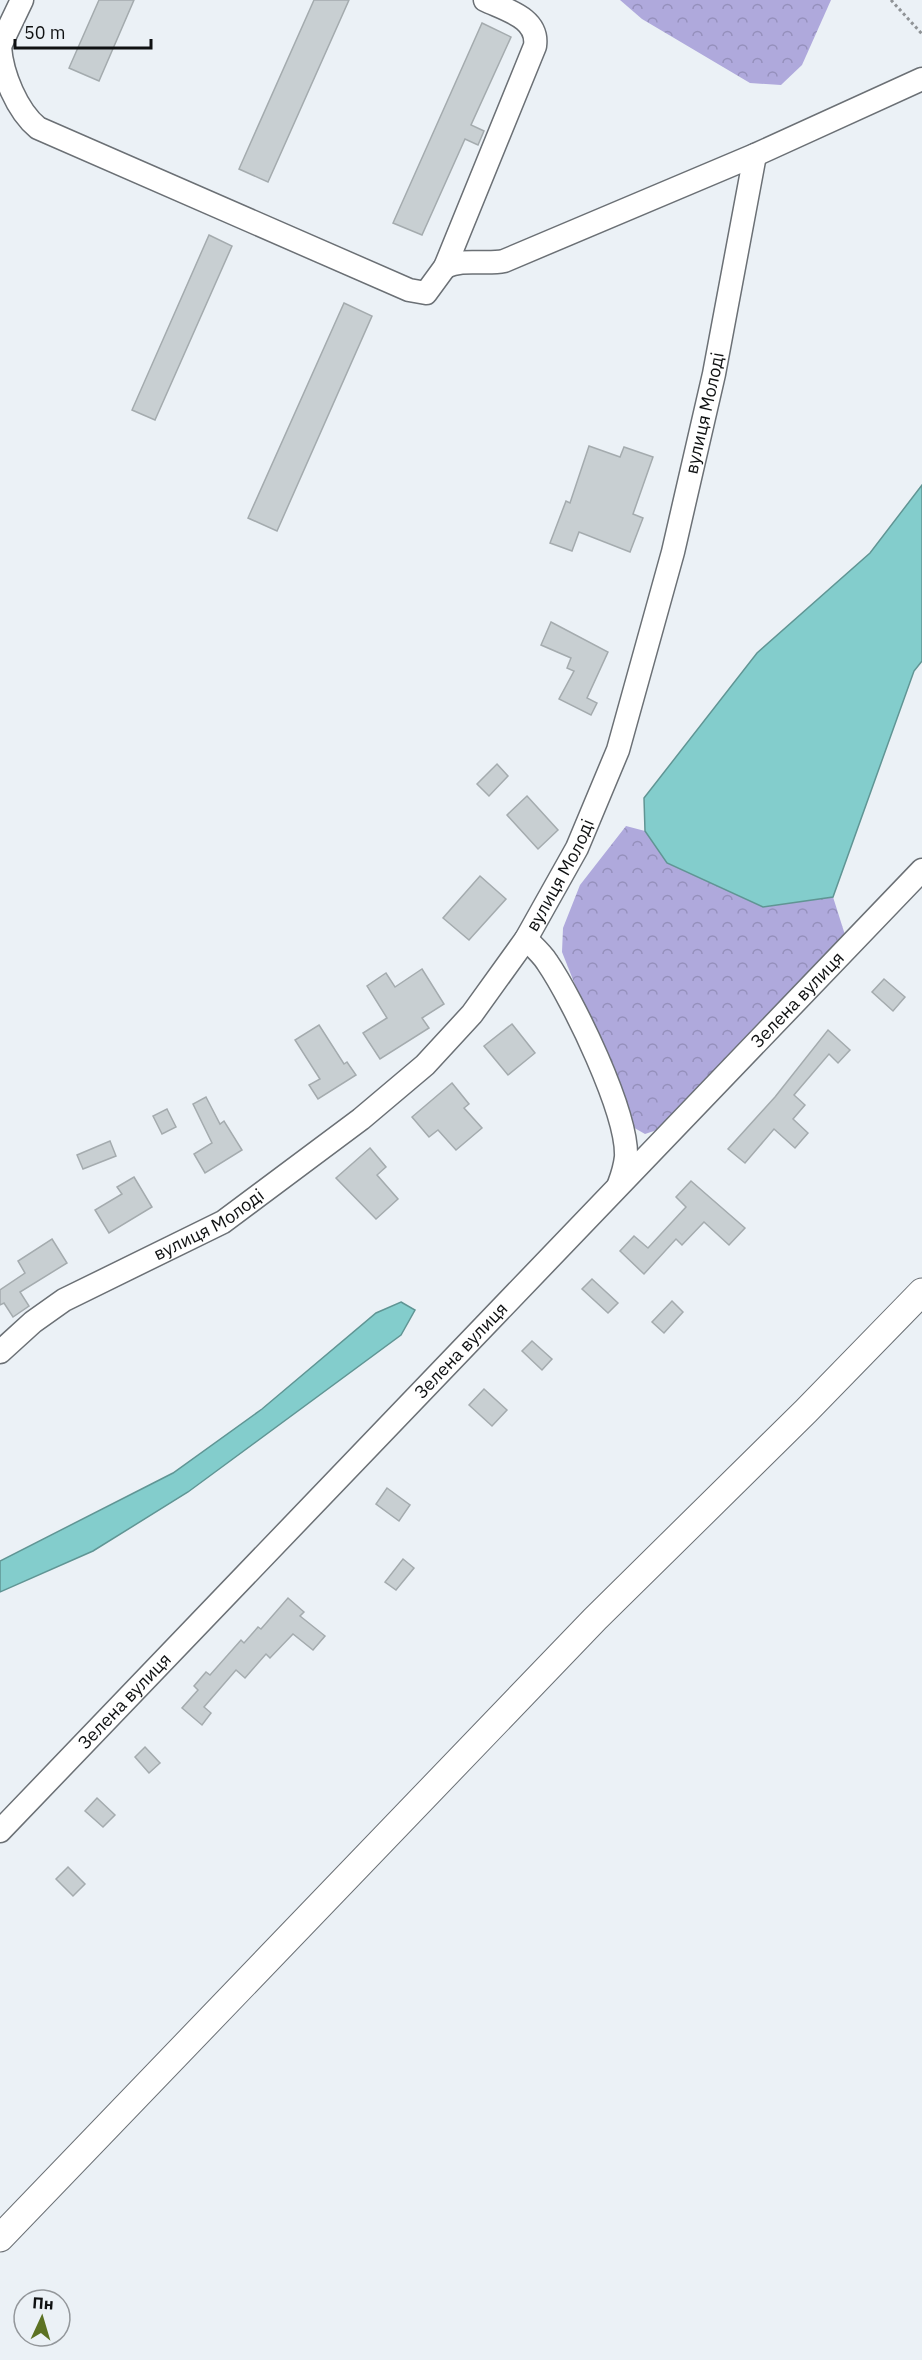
<svg xmlns="http://www.w3.org/2000/svg" width="922" height="2360" viewBox="0 0 922 2360" font-family="'IBM Plex Sans',sans-serif">
<defs>
<pattern id="forest-crowns" width="20" height="18" patternUnits="userSpaceOnUse" patternTransform="scale(1.5)"><rect width="20" height="18" fill="#afa9dc"/><path d="M2 6a3 3 0 1 1 6 0M12 15a3 3 0 1 1 6 0" fill="none" stroke="#9590bc"/></pattern>
</defs>
<rect width="100%" height="100%" fill="#ebf1f6"/>
<g fill="url(#forest-crowns)">
<polygon points="620,0 831,0 802,65 781,85 750,83 642,19"/>
<polygon points="626,826 645,831 667,863 763,907 833,897 846,938 663,1128 645,1134 631,1126 562,952 563,928 580,885"/>
</g>
<g fill="#83cdcc" stroke="#609594" stroke-width="1.5">
<polygon points="922,485 922,661 914,671 833,897 763,907 667,863 645,831 644,798 757,653 870,553"/>
<polygon points="401,1302 415,1310 401,1335 188,1492 93,1551 0,1592 0,1561 173,1473 262,1409 376,1313"/>
</g>
<g fill="#c8cfd2" stroke="#a4abae" stroke-width="1.5">
<polygon points="99,0 134,0 99,81 69,68"/>
<polygon points="314,0 349,0 268,182 239,169"/>
<polygon points="482,23 511,37 471,125 484,131 478,145 465,139 422,235 393,223"/>
<polygon points="209,235 232,246 155,420 132,410"/>
<polygon points="344,303 372,316 277,531 248,518"/>
<polygon points="589,446 620,457 624,447 653,457 633,514 643,518 630,552 579,532 572,551 550,543 566,501 570,503"/>
<polygon points="551,622 608,652 587,698 597,703 591,715 559,699 574,671 567,668 571,658 541,645"/>
<polygon points="497,764 508,776 489,796 477,784"/>
<polygon points="527,796 558,830 538,849 507,815"/>
<polygon points="480,876 506,899 469,940 443,918"/>
<polygon points="422,969 444,1004 422,1018 429,1028 380,1059 363,1033 387,1018 367,986 386,973 395,987"/>
<polygon points="884,979 905,997 893,1011 872,992"/>
<polygon points="512,1024 535,1053 508,1075 484,1046"/>
<polygon points="319,1025 344,1064 347,1062 356,1075 318,1099 309,1085 320,1079 295,1040"/>
<polygon points="828,1030 850,1050 838,1063 829,1054 794,1095 805,1105 793,1119 808,1133 795,1148 774,1129 745,1163 728,1149 775,1097"/>
<polygon points="452,1083 469,1104 464,1108 482,1128 456,1150 438,1130 429,1137 412,1117"/>
<polygon points="206,1097 220,1124 224,1121 242,1150 205,1173 194,1154 212,1143 193,1104"/>
<polygon points="167,1109 176,1127 162,1134 153,1116"/>
<polygon points="110,1141 116,1156 83,1169 77,1155"/>
<polygon points="370,1148 386,1167 377,1175 398,1199 376,1219 336,1178"/>
<polygon points="134,1177 152,1207 109,1233 95,1210 122,1194 117,1187"/>
<polygon points="691,1181 745,1228 729,1245 704,1222 682,1245 676,1239 644,1274 620,1251 634,1236 648,1248 686,1207 676,1197"/>
<polygon points="52,1239 67,1263 20,1292 29,1306 13,1317 4,1303 0,1305 0,1290 25,1273 18,1261"/>
<polygon points="592,1279 618,1303 608,1313 582,1289"/>
<polygon points="672,1301 683,1312 664,1333 652,1322"/>
<polygon points="532,1341 552,1359 542,1370 522,1351"/>
<polygon points="484,1389 507,1410 492,1426 469,1405"/>
<polygon points="387,1488 410,1505 399,1521 376,1504"/>
<polygon points="403,1559 414,1568 396,1590 385,1582"/>
<polygon points="288,1598 304,1612 300,1616 325,1636 313,1650 293,1634 270,1658 266,1654 245,1678 236,1670 204,1707 211,1713 202,1725 182,1708 198,1690 194,1686 206,1672 210,1675 241,1640 244,1643 258,1627 261,1629"/>
<polygon points="145,1747 160,1763 149,1773 135,1757"/>
<polygon points="97,1798 115,1815 103,1827 85,1811"/>
<polygon points="68,1867 85,1884 73,1896 56,1879"/>
</g>
<g fill="none" stroke-linecap="round" stroke-linejoin="round">
<g stroke="#6b7075" stroke-width="25">
<g id="minor">
<polyline points="0,46 22,0"/>
<path d="M0,47c2,27 17,64 38,81l371,162 17,3 19,-26 90,-221c4,-28 -29,-36 -50,-46"/>
<path d="M445,267c18,-9 40,-2 59,-6l251,-106 167,-76"/>
<path d="M526,939c7,7 16,15 21,23 26,38 81,151 79,195 -1,9 -4,19 -7,27"/>
<path id="s1" d="M0,1352l33,-30 31,-22 159,-78 138,-103 64,-54 47,-51 54,-75 51,-91 41,-98 55,-198 41,-178 41,-219"/>
<path id="s2" d="M0,1831l922,-961"/>
</g>
</g>
<g stroke="#6b7075" stroke-width="29">
<polyline id="tertiary" points="0,2238 595,1619 806,1411 922,1292"/>
</g>
<polyline stroke="#8f9396" stroke-width="3" stroke-dasharray="3 3" stroke-linecap="butt" points="891,0 922,34"/>
<use href="#minor" stroke="#fff" stroke-width="22"/>
<use href="#tertiary" stroke="#fff" stroke-width="27"/>
</g>
<g text-anchor="middle" stroke-width="6" stroke-linejoin="round" paint-order="stroke">
<g font-size="18" fill="#0f1112" stroke="#ebf1f6">
<text dy="6" stroke="none"><textPath href="#s1" startOffset="1236">вулиця Молоді</textPath></text>
<text dy="6" stroke="none"><textPath href="#s1" startOffset="750">вулиця Молоді</textPath></text>
<text dy="6" stroke="none"><textPath href="#s2" startOffset="1152">Зелена вулиця</textPath></text>
<text dy="6" stroke="none"><textPath href="#s1" startOffset="246">вулиця Молоді</textPath></text>
<text dy="6" stroke="none"><textPath href="#s2" startOffset="666">Зелена вулиця</textPath></text>
<text dy="6" stroke="none"><textPath href="#s2" startOffset="180">Зелена вулиця</textPath></text>
</g>
</g>
<g transform="translate(42 2318) rotate(4)"><circle r="28" fill="#ebf1f6" stroke="#93979b" stroke-width="1.5"/>
<path d="M0-4.5L10 22L0 15L-10 22Z" fill="#5c7223"/>
<text y="-9" font-size="16" font-weight="bold" text-anchor="middle" fill="#0f1112">Пн</text>
</g>
<path d="M15 39v9h136v-9" fill="none" stroke="#0f1112" stroke-width="3"/>
<text x="24" y="39" font-size="18" fill="#0f1112" stroke="#ebf1f6" stroke-width="4.5" paint-order="stroke">50 m</text>
</svg>
